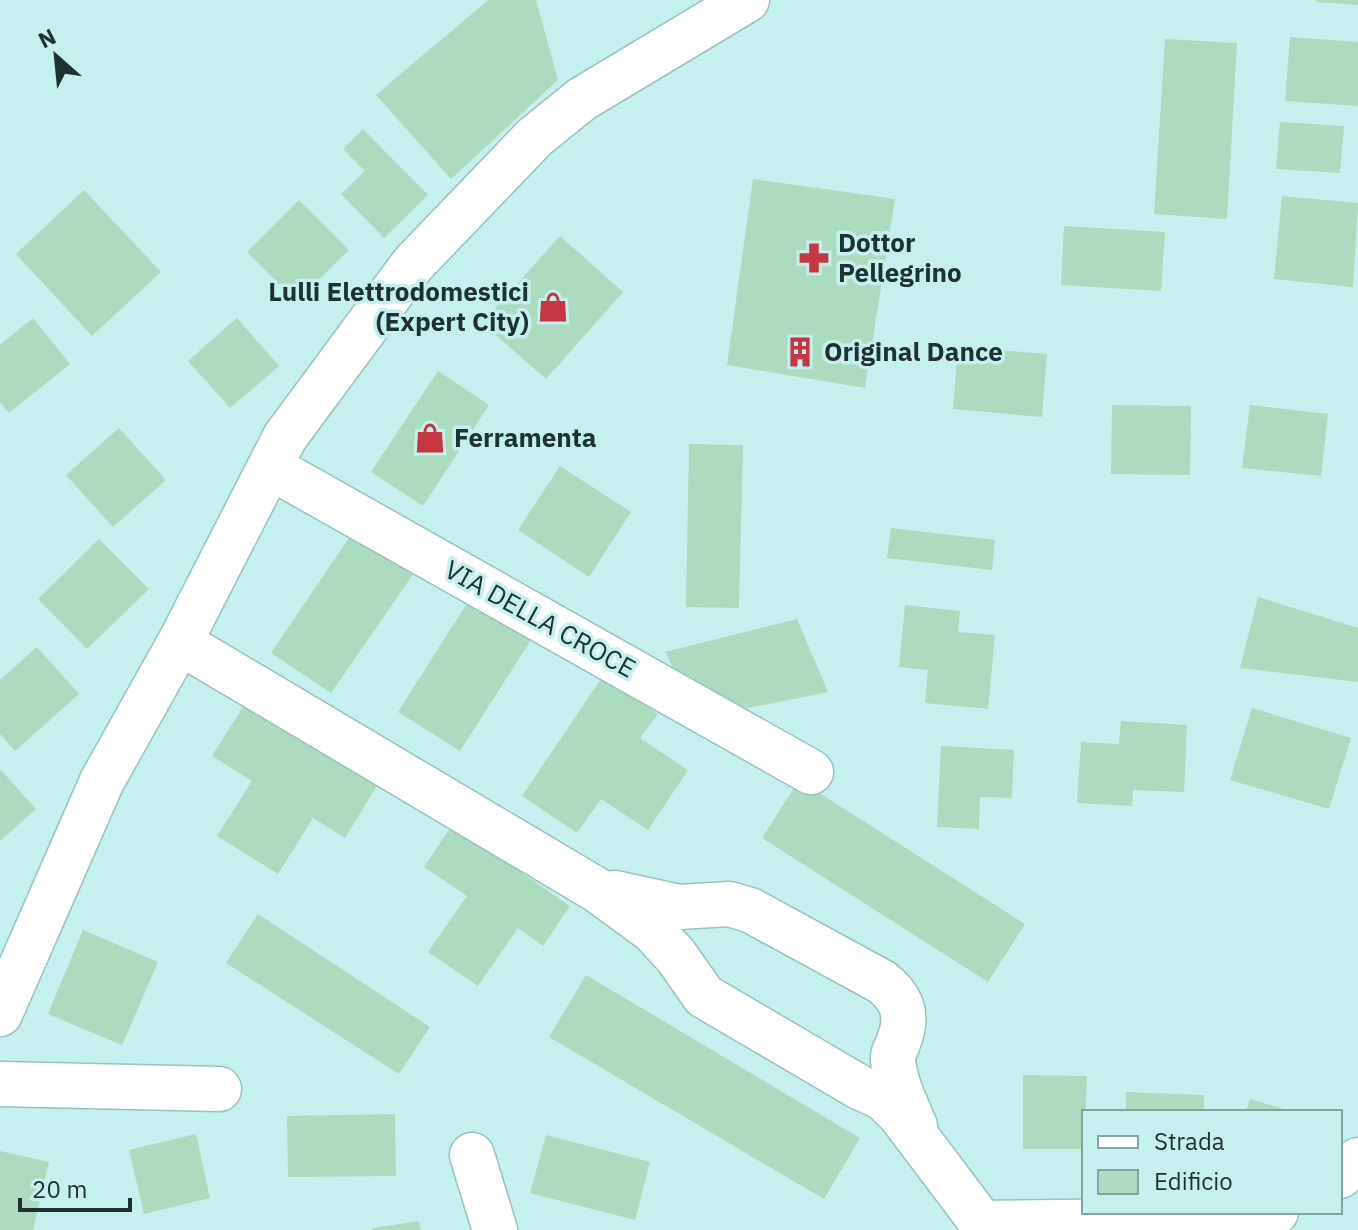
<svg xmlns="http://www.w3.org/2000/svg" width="1358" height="1230" viewBox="0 0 1358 1230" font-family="'IBM Plex Sans',sans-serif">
<rect width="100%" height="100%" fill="#c4f0ee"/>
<g fill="#abdcbf">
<polygon points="488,0 536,0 558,80 451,179 376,95"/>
<polygon points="1316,0 1358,0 1358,5 1316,2"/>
<polygon points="1290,37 1358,42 1358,106 1285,101"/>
<polygon points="1165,39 1237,43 1227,219 1154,214"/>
<polygon points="1280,122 1344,126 1340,173 1276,169"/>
<polygon points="363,129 428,195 384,238 341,194 365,171 343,149"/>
<polygon points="753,179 895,199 865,388 727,365"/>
<polygon points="84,190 161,272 92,336 16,254"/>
<polygon points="1282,196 1358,203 1353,287 1274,279"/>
<polygon points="299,200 349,250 297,302 247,252"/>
<polygon points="1064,226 1165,232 1161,291 1061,285"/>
<polygon points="560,236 623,292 546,379 482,323"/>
<polygon points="33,318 70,364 9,413 0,402 0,345"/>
<polygon points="237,318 279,366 230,408 188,361"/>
<polygon points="958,347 1047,354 1042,417 953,409"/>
<polygon points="438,371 489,405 423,506 371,472"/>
<polygon points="1112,405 1191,406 1190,475 1111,474"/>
<polygon points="1250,405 1328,414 1321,476 1242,468"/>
<polygon points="119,428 166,480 113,527 66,475"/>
<polygon points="689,444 743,445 739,608 686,607"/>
<polygon points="560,466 631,512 589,577 518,530"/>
<polygon points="891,528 995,540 992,570 887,558"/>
<polygon points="353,532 414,573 331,693 271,653"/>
<polygon points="99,539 149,589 87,649 38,599"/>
<polygon points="1258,597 1358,628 1358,682 1240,668"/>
<polygon points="469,600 531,640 460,751 398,712"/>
<polygon points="905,605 960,611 958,632 995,635 988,709 925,703 928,670 899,667"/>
<polygon points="797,619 828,692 733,711 680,681 665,652"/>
<polygon points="37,647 79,694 15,751 0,734 0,680"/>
<polygon points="603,676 658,714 640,738 688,770 648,830 601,799 577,833 522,796"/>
<polygon points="248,699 380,781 345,838 313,818 278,874 217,836 252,781 212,756"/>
<polygon points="1252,708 1351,738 1329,809 1230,780"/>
<polygon points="1121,721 1187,725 1184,792 1133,790 1132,806 1077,803 1081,742 1119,744"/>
<polygon points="941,746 1014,750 1012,798 980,797 979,829 937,827"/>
<polygon points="0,769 36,809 0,841"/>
<polygon points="799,780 1025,924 988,982 762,838"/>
<polygon points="452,825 570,906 543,946 518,928 478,986 428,952 467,896 424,867"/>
<polygon points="258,914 430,1027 399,1074 226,963"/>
<polygon points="83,930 158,962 122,1045 48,1014"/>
<polygon points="586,975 860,1138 824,1199 549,1037"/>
<polygon points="1023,1075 1087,1076 1084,1149 1023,1149"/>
<polygon points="1126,1092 1204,1095 1204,1112 1126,1112"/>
<polygon points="1250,1099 1290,1111 1290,1112 1246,1112"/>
<polygon points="395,1114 396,1176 288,1177 287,1116"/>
<polygon points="196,1134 210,1198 144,1214 129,1150"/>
<polygon points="546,1135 650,1162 635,1220 530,1193"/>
<polygon points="0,1151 49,1162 33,1230 0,1230"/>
<polygon points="419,1221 421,1230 373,1230 372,1228"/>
</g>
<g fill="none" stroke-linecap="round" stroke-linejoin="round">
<g stroke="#98c2c1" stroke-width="47">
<g id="minor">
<polyline points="270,467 811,772"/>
<polyline points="181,640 196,652 597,890 653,931 676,956 704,996 859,1087 883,1098 901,1116 987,1230"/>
<path d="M615,893l64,14 50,-3 21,6 132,72c21,17 27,34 16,61 -2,7 -6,9 -5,17 2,23 13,45 22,66"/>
<polyline points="0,1014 102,781 181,640 285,437 413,264 535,137 582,99 747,0"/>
<polyline points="0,1084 219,1089"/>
<polyline points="472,1155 495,1230"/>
<polyline points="1340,1176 1358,1160"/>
<polyline points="980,1223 1240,1220 1276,1212"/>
</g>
</g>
<use href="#minor" stroke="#fff" stroke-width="44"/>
</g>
<defs>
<g id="pharmacy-bare" transform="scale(2.4)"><path d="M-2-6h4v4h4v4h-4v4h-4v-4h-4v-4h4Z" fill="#c63645" stroke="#c4f0ee" stroke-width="2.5" paint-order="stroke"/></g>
<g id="shop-bare" transform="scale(2.4)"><path d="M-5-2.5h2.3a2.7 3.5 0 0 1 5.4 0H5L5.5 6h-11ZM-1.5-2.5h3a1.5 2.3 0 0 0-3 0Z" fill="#c63645" stroke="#c4f0ee" stroke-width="2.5" paint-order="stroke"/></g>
<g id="building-bare" transform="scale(2.4)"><path d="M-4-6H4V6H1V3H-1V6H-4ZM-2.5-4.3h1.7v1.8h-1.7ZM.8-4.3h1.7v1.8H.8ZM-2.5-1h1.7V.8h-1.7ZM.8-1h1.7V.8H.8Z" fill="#c63645" stroke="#c4f0ee" stroke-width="2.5" paint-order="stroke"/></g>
</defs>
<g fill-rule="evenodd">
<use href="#pharmacy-bare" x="814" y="258"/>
<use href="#shop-bare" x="553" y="307"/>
<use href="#building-bare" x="800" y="352"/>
<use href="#shop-bare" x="430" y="438"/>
</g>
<g text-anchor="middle" stroke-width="7" stroke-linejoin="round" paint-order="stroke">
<g font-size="26" font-weight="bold" fill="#1f3130" stroke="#c4f0ee" text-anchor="start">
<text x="838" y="252">Dottor<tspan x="838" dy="30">Pellegrino</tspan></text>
<text x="529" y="301" text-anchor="end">Lulli Elettrodomestici<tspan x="529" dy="30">(Expert City)</tspan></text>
<text x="824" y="361">Original Dance</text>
<text x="454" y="447">Ferramenta</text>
</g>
<g font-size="26" fill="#1f3130" stroke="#c4f0ee">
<text transform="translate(540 619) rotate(29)" y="9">VIA DELLA CROCE</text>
</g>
</g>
<rect x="1082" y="1110" width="260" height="104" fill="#c4f0ee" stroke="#82a4a2" stroke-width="2"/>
<rect x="1098" y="1136" width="40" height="12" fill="#ffffff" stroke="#82a4a2" stroke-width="2"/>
<text x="1154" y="1150" font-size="24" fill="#1f3130">Strada</text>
<rect x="1098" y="1170" width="40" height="24" fill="#abdcbf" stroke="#82a4a2" stroke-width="2"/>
<text x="1154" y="1190" font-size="24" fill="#1f3130">Edificio</text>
<g transform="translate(56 56) rotate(333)" stroke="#c4f0ee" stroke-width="6" paint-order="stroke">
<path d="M0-6L14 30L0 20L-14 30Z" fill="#1f3130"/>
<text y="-12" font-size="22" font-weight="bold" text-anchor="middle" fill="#1f3130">N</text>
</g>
<path d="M20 1198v12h110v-12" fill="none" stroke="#1f3130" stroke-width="4"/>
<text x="32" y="1198" font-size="24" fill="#1f3130" stroke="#c4f0ee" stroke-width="6" paint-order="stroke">20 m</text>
</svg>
